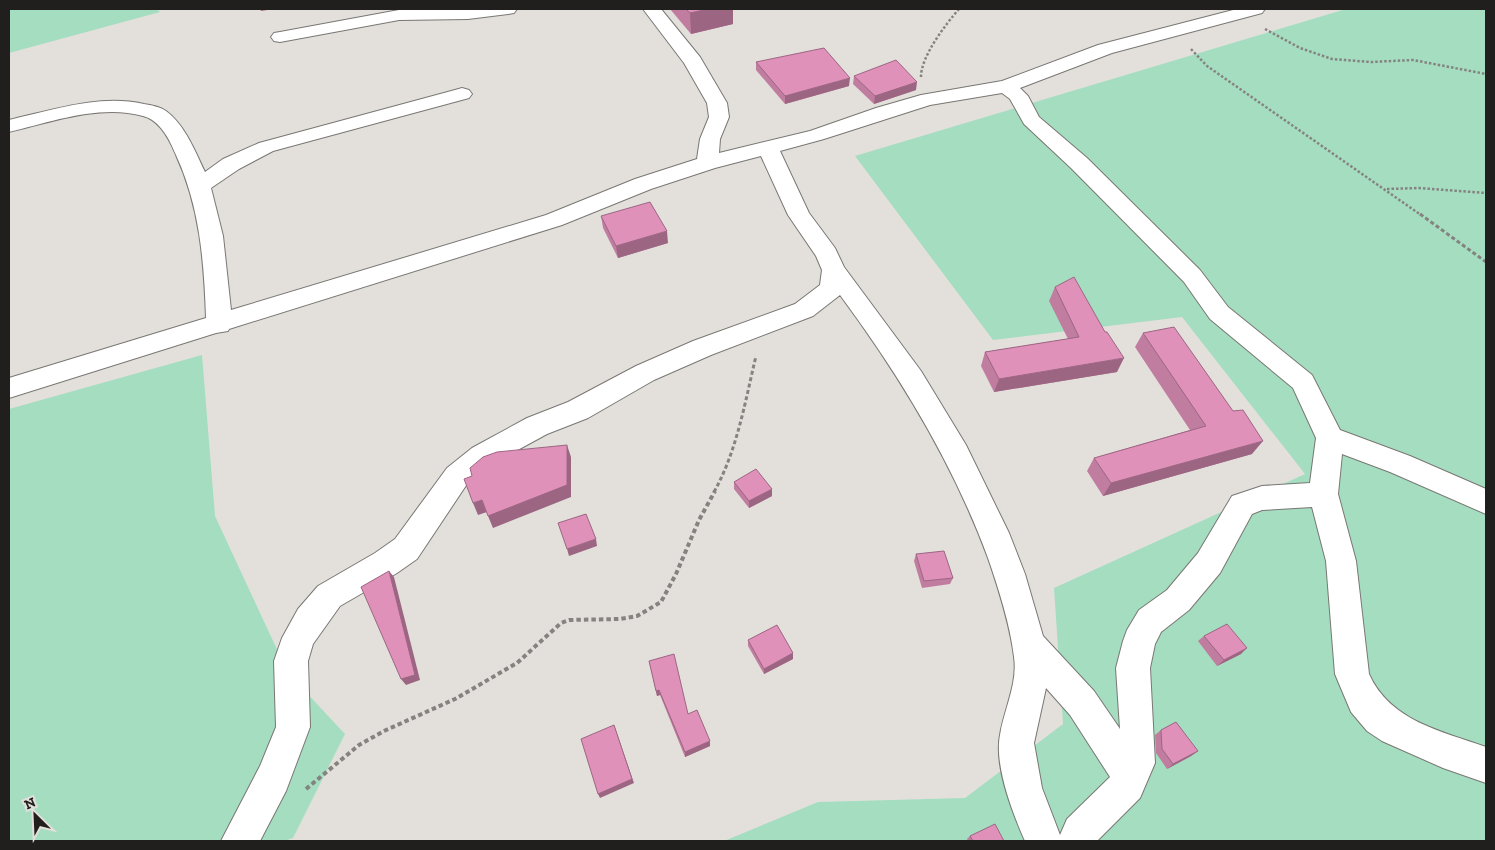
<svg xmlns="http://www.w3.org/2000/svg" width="1495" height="850" viewBox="0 0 1495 850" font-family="'Zilla Slab',serif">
<rect width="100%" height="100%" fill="#e3e0dc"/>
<g fill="#a4ddc0">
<polygon points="9,9 157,9 160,12 9,53"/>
<polygon points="1346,9 1486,9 1486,841 724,841 818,802 965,798 1063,724 1054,588 1305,474 1182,317 993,340 855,156"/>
<polygon points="202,355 215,516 288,673 345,734 293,838 284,841 9,841 9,409"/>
</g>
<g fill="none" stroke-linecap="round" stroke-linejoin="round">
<g stroke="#797773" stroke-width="2">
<g id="minor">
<polygon points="517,9 514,13 508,14 468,19 399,20 280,42 274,41 271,37 274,33 280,32 399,10"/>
<path d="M643,9h18l39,48 27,46 2,14 -9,22 -1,14 91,-22 66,-23 45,-13 81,-14 96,-36 139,-36h28l-3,4 -150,40 -92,35 8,8 11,21 48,41 113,112 28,37 84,68 28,55 70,26 76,33v25l-96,-42 -48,-18 -4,40 18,67 13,113c21,47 72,57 117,73v36l-43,-15 -61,-27 -15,-10 -16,-19 -16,-38 -9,-113 -14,-54 -50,3 -10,4 -32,59 -31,37 -28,22 -6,12 -5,24 5,95 -15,35 -43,43h-72c-12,-27 -31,-76 -25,-106 4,-26 18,-51 14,-78 -4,-33 -15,-67 -26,-99 -35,-95 -88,-182 -148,-263l-27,21 -102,39 -57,25 -66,38 -41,16 -55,30 -25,20 -50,75 -20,14 -57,33 -27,38 -5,17 2,66 -24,64 -26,50h-39l39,-75 16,-39 -2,-66 8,-23 16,-29 20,-23 57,-33 20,-14 52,-71 25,-20 55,-30 41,-16 68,-36 57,-25 102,-37 25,-19 2,-15 -6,-14 -28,-41 -27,-59 -46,12 -64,21 -89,36 -333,104 -1,2 -12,2 -207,65v-20l197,-60c-2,-57 -6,-111 -30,-163 -6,-15 -16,-35 -33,-39 -43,-12 -92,6 -134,16v-12c44,-10 90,-26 135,-16 7,1 16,3 22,7 19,14 29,40 39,61l18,-13 36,-16 196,-53 7,-2 7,2 3,4 -3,4 -196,53 -34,18 -28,19 12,48 8,74 315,-95 89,-36 62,-20 3,-20 9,-22 -2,-14 -23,-40zM1002,93l8,6 14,25 47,44 113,114 26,37 83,69 23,50 -6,45 -48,3 -30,10 -34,57 -31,37 -28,20 -12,20 -4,11 -7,27 4,61 -26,-38 -51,-55 -18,-62 -16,-41 -43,-88 -45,-74 -77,-104 -9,-19 -26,-35 -29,-62 44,-12 106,-34zM1046,688l24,27 40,62 -43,42 -7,16 -18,-47 -8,-45z"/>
</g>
</g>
<g stroke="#858380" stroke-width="2.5" stroke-dasharray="2.5 2" stroke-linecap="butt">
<polyline points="1265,29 1300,48 1332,59 1371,62 1413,60 1486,74"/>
<polyline points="1191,49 1207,66 1421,215"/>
<path d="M921,77c0,-21 25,-53 38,-68"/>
<polyline points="1387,189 1419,188 1486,193"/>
</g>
<g stroke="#858380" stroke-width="3" stroke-dasharray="4 2.5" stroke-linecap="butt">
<polyline points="1420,214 1486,262"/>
<path d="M714,492c23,-41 31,-90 42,-136"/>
</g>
<polyline stroke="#858380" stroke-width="4" stroke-dasharray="4.5 3" stroke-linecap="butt" points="306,789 359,745 384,731 455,699 517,663 561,623 569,620 620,619 637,616 661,602 676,574 699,520 715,491"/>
<use href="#minor" fill="#fff" fill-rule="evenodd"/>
</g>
<g fill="#c07da0">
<polygon points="670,9 733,9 733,24 691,34"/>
<polygon points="756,62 849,86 785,104 756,70"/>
<polygon points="854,76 916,90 874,104 853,84"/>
<polygon points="601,216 668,243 618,258 603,228"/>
<polygon points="1055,287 1117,372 994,392 981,366 985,352 1068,339 1049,301"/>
<polygon points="1143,333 1252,454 1103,496 1087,471 1094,458 1190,430 1135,347"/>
<polygon points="734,482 772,496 749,508 734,489"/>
<polygon points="916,554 953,578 950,584 922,588 914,561"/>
<polygon points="1204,636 1241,654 1217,666 1198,641"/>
<polygon points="748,640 793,653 793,659 764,674 748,646"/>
<polygon points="649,661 688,714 710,746 685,757 660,695 657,696"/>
<polygon points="1161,730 1198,751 1191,756 1167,769 1156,753 1155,735"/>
<polygon points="970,836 1004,841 968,841 967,839"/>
</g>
<g fill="#9c6682">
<polygon points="260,9 274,9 261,11"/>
<polygon points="708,9 733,9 733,24 691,34 690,13"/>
<polygon points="850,78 849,86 785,104 785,96"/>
<polygon points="917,82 916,90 874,104 875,96"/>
<polygon points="667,231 668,243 618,258 616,246"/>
<polygon points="1124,358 1117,372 994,392 999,379"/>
<polygon points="1263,441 1252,454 1103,496 1111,483"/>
<polygon points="567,445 571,457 571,497 493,528 488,516"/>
<polygon points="772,489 772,496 749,508 749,501"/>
<polygon points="482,500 487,512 478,515 473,503"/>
<polygon points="596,539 597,546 569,556 567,549"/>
<polygon points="389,571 394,577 420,680 406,685 401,679"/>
<polygon points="1247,648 1241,654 1217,666 1224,660"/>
<polygon points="793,653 793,659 764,674 764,669"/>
<polygon points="659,690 660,695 657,696 656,691"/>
<polygon points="614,725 634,783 600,798 598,794"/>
<polygon points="710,741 710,746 685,757 685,752"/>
<polygon points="1198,751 1191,756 1167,769 1173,764"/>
</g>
<g fill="#df91ba" stroke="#9c6682">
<polygon points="686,9 708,9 690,13"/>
<polygon points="824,48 850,78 785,96 756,62"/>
<polygon points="896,60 917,82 875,96 854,76"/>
<polygon points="650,202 667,231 616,246 601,216"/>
<polygon points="1074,277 1105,332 1107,332 1124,358 999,379 985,352 1079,337 1055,287"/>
<polygon points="1174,327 1233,411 1243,410 1263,441 1111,483 1094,458 1206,426 1143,333"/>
<polygon points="567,445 567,485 488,516 482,500 473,503 464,479 472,476 470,468 483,457 497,452"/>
<polygon points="756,469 772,489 749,501 734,482"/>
<polygon points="586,514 596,539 567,549 558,523"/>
<polygon points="944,551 953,578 924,581 916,554"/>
<polygon points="389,571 415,675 401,679 361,587"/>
<polygon points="1227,624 1247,648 1224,660 1204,636"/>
<polygon points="777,625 793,653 764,669 748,640"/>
<polygon points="674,654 688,714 697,710 710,741 685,752 659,690 656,691 649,661"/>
<polygon points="1176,722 1198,751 1173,764 1162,749 1161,730"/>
<polygon points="614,725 632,779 598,794 581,739"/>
<polygon points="995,824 1004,841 973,841 970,836"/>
</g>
<rect width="1495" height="850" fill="none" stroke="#201f1d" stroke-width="20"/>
<g transform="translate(35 815) rotate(336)" stroke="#e3e0dc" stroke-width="4" paint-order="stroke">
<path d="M0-4L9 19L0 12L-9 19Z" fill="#201f1d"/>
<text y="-8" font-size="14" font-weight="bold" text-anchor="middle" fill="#201f1d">N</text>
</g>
</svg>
